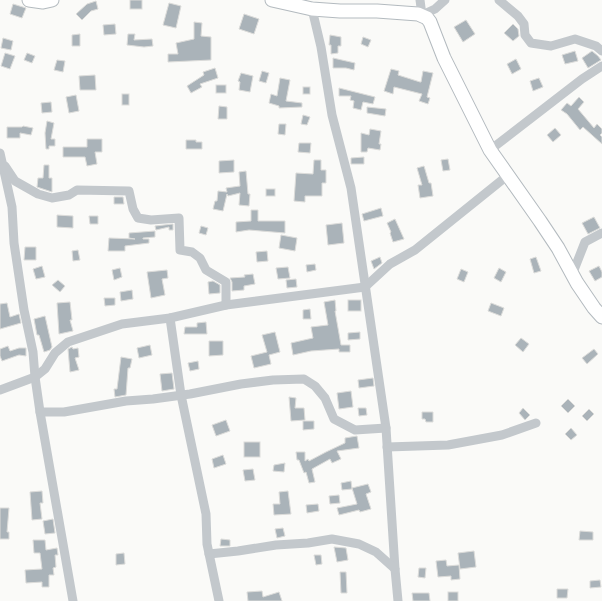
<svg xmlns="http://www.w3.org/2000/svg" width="602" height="601" viewBox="0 0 602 601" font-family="Karla,sans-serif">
<rect width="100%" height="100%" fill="#fafaf8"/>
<g fill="#aab3b9" stroke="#dcdcda">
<rect x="130" y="0" width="12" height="9"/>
<polygon points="96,1 98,9 91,11 82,20 76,14 87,4"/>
<polygon points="169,3 181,6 176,28 163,25"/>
<polygon points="13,4 26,8 22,18 10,14"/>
<polygon points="244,14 259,19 254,34 239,29"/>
<polygon points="466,20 475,34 463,42 454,27"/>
<polygon points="194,22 202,23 201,36 211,37 211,60 168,62 168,54 178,54 176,43 194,39"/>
<polygon points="115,24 116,34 104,35 103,25"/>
<polygon points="513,24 518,29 519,36 513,41 504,33"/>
<polygon points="80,34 80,46 72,46 72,35"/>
<polygon points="128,34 135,34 134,40 152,39 153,46 144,47 127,45"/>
<polygon points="330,35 341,37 341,46 338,46 338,53 331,54 331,45 329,45"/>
<polygon points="363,37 371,40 368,47 361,44"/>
<polygon points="3,38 13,41 11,50 1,48"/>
<polygon points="575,51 578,61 565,64 562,55"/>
<polygon points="592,51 598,56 601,60 588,68 582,58"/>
<polygon points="5,53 15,56 10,69 1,66"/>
<polygon points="27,53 35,56 32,63 24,60"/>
<polygon points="333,58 355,63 354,70 346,68 333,68"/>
<polygon points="516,59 521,69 512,74 507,64"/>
<polygon points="57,60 65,61 63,72 54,70"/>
<polygon points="215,68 218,78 200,84 202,87 191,93 187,86 204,75 203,72"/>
<polygon points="391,69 399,71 398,75 420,82 421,82 423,71 433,73 427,97 430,98 428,104 419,101 422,94 394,87 393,94 384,91"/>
<polygon points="262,71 269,73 266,83 259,81"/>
<polygon points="241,73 253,76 250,92 239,90 240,82 238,81"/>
<polygon points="95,75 96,90 80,90 79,76"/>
<polygon points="280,78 290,80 286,101 302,103 302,107 279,108 279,106 269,103 271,94 277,96"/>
<polygon points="539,78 543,87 533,91 530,81"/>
<rect x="216" y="85" width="10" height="8"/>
<rect x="303" y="87" width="7" height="7"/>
<polygon points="339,88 375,97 373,104 363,102 361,110 353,108 354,101 350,100 351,96 339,96"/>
<rect x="122" y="94" width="7" height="11"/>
<polygon points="76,95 79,111 69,113 66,97"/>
<polygon points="579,97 584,102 578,109 594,128 597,124 602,129 602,133 600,135 602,137 602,144 583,127 580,130 567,114 561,110 567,103 571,106"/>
<polygon points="51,102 52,112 42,113 41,103"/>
<polygon points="219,106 227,107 227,119 218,119"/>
<polygon points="367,107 386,109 385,116 367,113"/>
<polygon points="303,115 310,117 307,125 301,124"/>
<polygon points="47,121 54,123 51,139 55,139 55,146 49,146 49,149 46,149 45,133"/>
<polygon points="279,124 286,124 285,135 278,134"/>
<polygon points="23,126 33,128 31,135 20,133 20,138 7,138 7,127 22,127"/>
<polygon points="555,128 561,135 553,142 547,135"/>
<polygon points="370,129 381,131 379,144 381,144 380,150 368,148 367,152 361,152 361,133 369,135"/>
<polygon points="87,139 102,139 102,152 95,152 97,164 87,166 85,157 63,157 63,147 87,147"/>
<polygon points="186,140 196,140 196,142 202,142 202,149 186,149"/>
<polygon points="299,143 311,143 310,153 298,152"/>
<polygon points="364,157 364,164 351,164 351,158"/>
<polygon points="448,159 450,170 443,171 441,160"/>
<polygon points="234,160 234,172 219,173 219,161"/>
<polygon points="314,160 321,160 321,170 326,170 326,183 322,183 322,196 305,196 305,202 294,201 296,173 313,174"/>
<polygon points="44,165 49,165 49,178 52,178 52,192 37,187 38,178 43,178"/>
<polygon points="424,166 429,183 431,183 433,196 420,198 418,185 422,185 417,168"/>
<polygon points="246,171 248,194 250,194 249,206 239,205 240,193 228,196 227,194 223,211 213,209 215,201 217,201 218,191 227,192 226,188 240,186 239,172"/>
<rect x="266" y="189" width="9" height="7"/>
<polygon points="114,197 123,197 124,204 114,204"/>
<polygon points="381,208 383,216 364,221 362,214"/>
<polygon points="251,210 258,210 258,221 285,221 285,233 249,230 236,232 236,222 251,221"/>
<polygon points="57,215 73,216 73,228 57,227"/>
<polygon points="89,216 98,216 98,224 90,224"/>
<polygon points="594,217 600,228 588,234 582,223"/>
<polygon points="395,219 404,239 393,242 390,233 391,232 387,223"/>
<polygon points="342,223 344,243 328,245 326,225"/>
<polygon points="173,224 173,230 169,230 169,227 156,230 155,226"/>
<polygon points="201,226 208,228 206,235 199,233"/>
<polygon points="155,231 155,237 143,238 143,239 149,239 149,243 125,246 125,251 108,251 109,238 135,239 129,238 129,233"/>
<polygon points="281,235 297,238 295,251 279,248"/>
<polygon points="25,247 36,247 36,260 24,260"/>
<polygon points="78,250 80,260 73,261 72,251"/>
<polygon points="267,251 268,261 257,262 256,252"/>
<polygon points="380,257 382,263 374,269 371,261"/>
<polygon points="536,257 541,271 534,273 530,259"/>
<polygon points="315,264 316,270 307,272 306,265"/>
<polygon points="42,266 45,277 36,279 33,269"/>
<polygon points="599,266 602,272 602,277 595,281 589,271"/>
<polygon points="288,267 290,278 278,279 276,268"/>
<polygon points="120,268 122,277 114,280 112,270"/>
<polygon points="499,268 506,272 501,282 494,278"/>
<polygon points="461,269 468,272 464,282 457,279"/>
<polygon points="167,270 168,278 162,279 165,295 151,298 147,272"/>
<polygon points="253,274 255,284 244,286 244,290 232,291 232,282 230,278 245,277 244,275"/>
<polygon points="296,279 297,287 287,288 286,280"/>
<polygon points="58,280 65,286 60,292 52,285"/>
<polygon points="213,281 220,285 220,293 209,294 208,282"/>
<polygon points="132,290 133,299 121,301 120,292"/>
<polygon points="104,298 115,298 115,305 105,306"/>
<polygon points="335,300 336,311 335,311 341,345 350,345 350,352 339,352 339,349 311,351 293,355 291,343 313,338 311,327 328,325 324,302"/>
<rect x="348" y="300" width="13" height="11"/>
<polygon points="70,302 72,320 70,320 73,331 59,334 57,303"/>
<polygon points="7,303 10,317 19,314 21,323 0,329 0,304"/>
<polygon points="491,303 504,308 501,316 488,311"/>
<polygon points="310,309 311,319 303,319 303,310"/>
<polygon points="45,316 52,347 50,350 44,352 39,335 37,335 34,319"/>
<polygon points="206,322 207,334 184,334 185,327 197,327 197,323"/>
<polygon points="275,332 280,352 269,355 271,364 254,368 251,356 267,352 262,335"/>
<polygon points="360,332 360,339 348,340 348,333"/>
<polygon points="521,338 529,344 523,352 515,345"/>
<polygon points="209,341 223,341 223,355 209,356"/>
<polygon points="150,345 152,355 139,358 137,348"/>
<polygon points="8,346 10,351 19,348 26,348 26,356 19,355 2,361 0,356 0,349"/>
<polygon points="72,347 73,349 78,348 79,357 75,358 79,370 70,372 68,349"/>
<polygon points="594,349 598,354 587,364 582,358"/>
<polygon points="121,357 132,359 130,368 128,368 126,395 115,397 114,389 117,389"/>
<polygon points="198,361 199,369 190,371 188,363"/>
<polygon points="172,373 174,389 162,391 160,374"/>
<polygon points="373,378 374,386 359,388 358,380"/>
<polygon points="351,391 353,407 339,409 337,393"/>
<polygon points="289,397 296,398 295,408 304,408 305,420 291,421"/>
<polygon points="568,399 575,406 568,413 561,406"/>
<polygon points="358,408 366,408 367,415 359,416"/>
<polygon points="523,408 530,415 525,420 519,413"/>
<polygon points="589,409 594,414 587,421 582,416"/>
<polygon points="422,412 433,412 433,422 426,422 425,419 422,419"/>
<polygon points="226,420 230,431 216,436 212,425"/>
<polygon points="303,421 314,421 314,429 303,430"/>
<polygon points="571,428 577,435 571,440 565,434"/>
<polygon points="357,436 359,448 337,451 341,459 332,463 330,459 312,469 315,482 309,483 306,472 304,473 299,460 297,460 296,452 305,452 305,461 308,459 309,461 326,452 345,443 345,438"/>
<rect x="244" y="442" width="16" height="15"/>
<polygon points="223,455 226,464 214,468 212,459"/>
<polygon points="285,463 284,472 273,471 274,465"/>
<polygon points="253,469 255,480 245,481 243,470"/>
<polygon points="351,481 352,489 342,490 341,483"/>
<polygon points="368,484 371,492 366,494 371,509 360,512 359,510 339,515 337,508 357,504 352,488"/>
<polygon points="42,491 43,503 40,503 42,519 32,520 30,492"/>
<polygon points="288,491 291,514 274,515 273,504 280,504 279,492"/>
<polygon points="339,495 340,503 330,504 329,496"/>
<polygon points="318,504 319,511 307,513 306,505"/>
<polygon points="0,508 9,508 7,532 9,532 9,539 0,539"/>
<polygon points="53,519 55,533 45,534 43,521"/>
<polygon points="283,528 285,536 277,538 275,529"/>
<polygon points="580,531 593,532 593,540 579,540"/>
<polygon points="221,539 230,540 230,546 220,546"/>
<polygon points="33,540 45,540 46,550 57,548 58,555 55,555 56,567 53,568 54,575 49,575 49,587 42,587 42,582 26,583 25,570 42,569 40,553 34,553"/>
<polygon points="334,547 346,548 348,560 337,562"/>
<polygon points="474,551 476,567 460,569 458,553"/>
<polygon points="124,553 125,564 116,565 116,554"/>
<polygon points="314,555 321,555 322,564 316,565"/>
<polygon points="446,560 447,566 459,565 460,579 451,580 451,576 438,577 436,561"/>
<polygon points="419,568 426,568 425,578 418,577"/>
<polygon points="340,572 346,572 347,593 341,593"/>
<polygon points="600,580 601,587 590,588 590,581"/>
<polygon points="557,589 568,589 567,598 557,598"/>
<polygon points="262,591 263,597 279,592 282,601 248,601 247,592"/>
<rect x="448" y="592" width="10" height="9"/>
<polygon points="412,593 429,593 430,601 413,601"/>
</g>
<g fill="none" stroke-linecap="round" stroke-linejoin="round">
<g stroke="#b3babf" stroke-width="15">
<g id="secondary">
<polyline points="29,0 43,2 52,0"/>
<polyline points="272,0 312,9 340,11 377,11 418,14 427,18 430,22 444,58 490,150 540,221 558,248 577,283 594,308 602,317"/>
</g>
</g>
<g stroke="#c3c8cc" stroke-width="9">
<polyline points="420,0 422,15 435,9 445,0"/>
<polyline points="499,0 518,16 524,24 525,35 531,43 551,46 575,39 596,46 602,51"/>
<polyline points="312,9 321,47 332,115 351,188 386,428 395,569 398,601"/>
<polyline points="490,150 582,79 602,66"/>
<polyline points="0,153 12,207 14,243 24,310 33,352 35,377 40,412 73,601"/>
<polyline points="5,166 15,181 38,194 52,198 69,195 77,190 129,191 133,209 138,218 151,220 179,218 180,250 192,252 200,258 206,270 226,282 226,305"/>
<polyline points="572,275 585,242 602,233"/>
<polyline points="170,318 181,395 206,514 207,544 219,601"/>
<polyline points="0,390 35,377 45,369 55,353 68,342 122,324 170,318 226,305 365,287 390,264 415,250 507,176"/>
<polyline points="40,412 64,412 126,401 153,399 190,394 241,384 273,380 304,379 315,386 325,398 334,419 355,430 386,428"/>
<polyline points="387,447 448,445 502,435 536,423"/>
<polyline points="209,554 238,551 276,545 308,543 332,539 359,544 376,552 395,569"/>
</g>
<use href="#secondary" stroke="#fff" stroke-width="13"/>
</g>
</svg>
